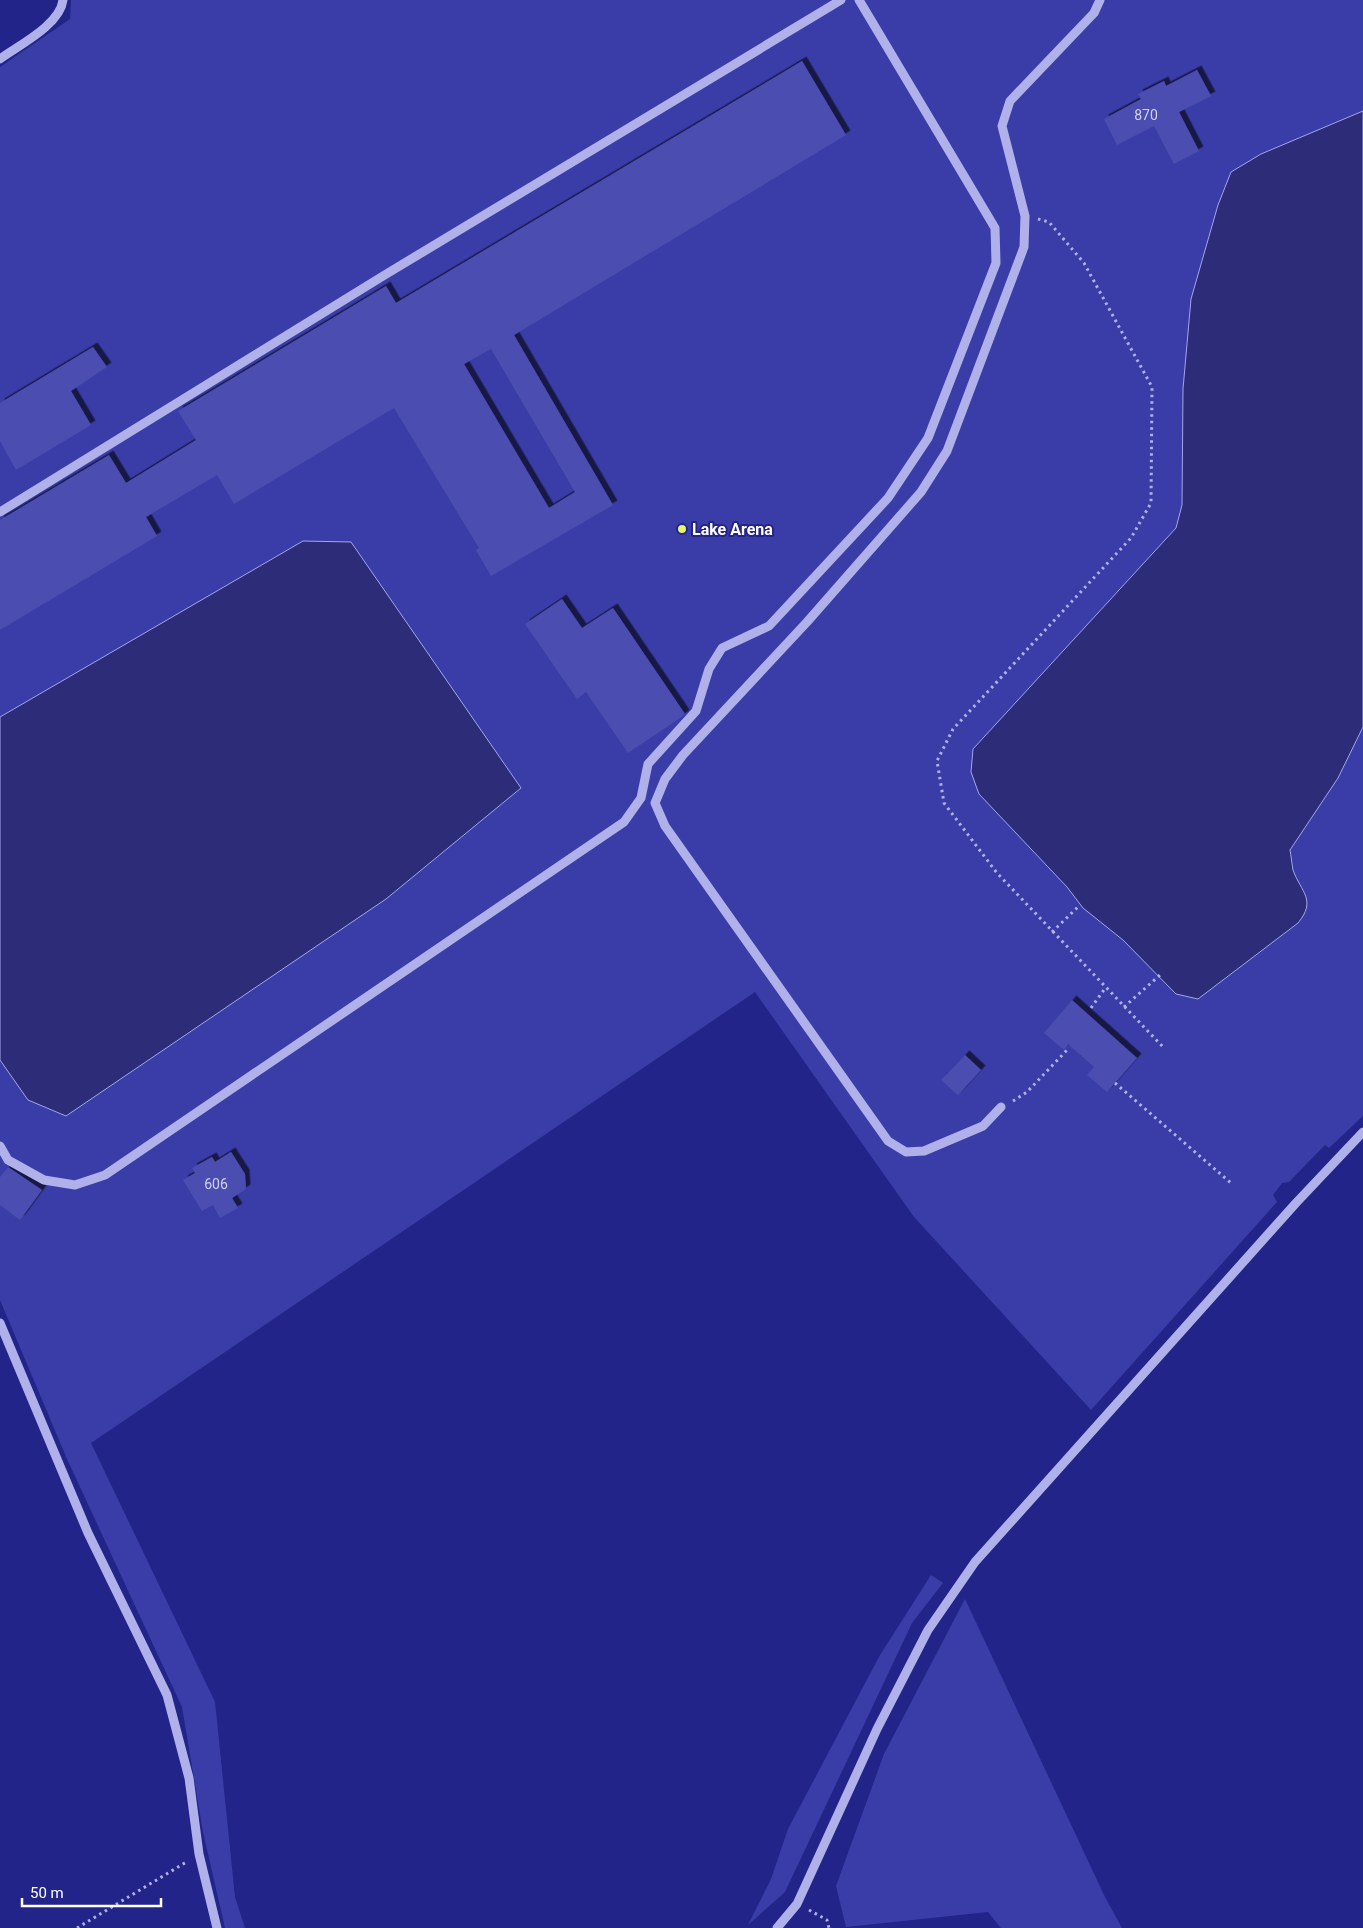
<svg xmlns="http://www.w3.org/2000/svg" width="1363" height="1928" viewBox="0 0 1363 1928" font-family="Roboto,sans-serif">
<defs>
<filter id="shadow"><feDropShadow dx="4.5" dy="-4.5" stdDeviation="0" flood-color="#0009"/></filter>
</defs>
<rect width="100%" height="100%" fill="#232489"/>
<g fill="#3a3da8">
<polygon points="71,0 1363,0 1363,1116 1329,1148 1325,1145 1289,1182 1282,1183 1273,1195 1277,1202 1091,1410 914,1217 755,992 91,1443 215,1702 235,1897 245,1928 225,1928 203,1832 182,1707 67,1459 0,1300 0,67 70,19"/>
<polygon points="931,1575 943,1583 912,1623 785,1892 748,1925 771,1879 788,1829 880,1655"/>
<polygon points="965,1599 1105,1897 1122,1928 1001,1928 988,1912 846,1927 836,1886 884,1754"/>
</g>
<g fill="#2c2c79" stroke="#a4a6eb">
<path d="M1363,111v616l-25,51 -48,72c1,6 2,14 3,20 8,22 24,30 5,53l-100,76 -22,-5 -53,-54 -40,-32 -16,-21 -88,-93 -8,-22 2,-23 203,-221 6,-23 1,-116 8,-90 27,-94 13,-33 30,-18z"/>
<polygon points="303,541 351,542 521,788 386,899 66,1116 28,1100 0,1060 0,717"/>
</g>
<g fill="#4b4db1" fill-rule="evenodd" filter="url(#shadow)">
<path d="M802,61l44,74 -332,200 99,170 -122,71 -15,-26 3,-2 -85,-140 -160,96 -17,-29 -71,42 11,19 -157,94v-110l109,-65 17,28 70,-43 -18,-29 208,-125 10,17zM491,349l84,143 -26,16 -85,-144z"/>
<polygon points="1197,70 1211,96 1179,112 1199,151 1174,164 1154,126 1117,145 1104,119 1141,99 1138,94 1164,81 1166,86"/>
<polygon points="93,347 107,367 71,391 91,425 16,470 0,441 0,403"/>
<polygon points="562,599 582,628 613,608 685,714 683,716 628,753 586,692 577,699 525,624"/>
<polygon points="1072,1000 1137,1058 1107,1092 1087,1075 1094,1067 1068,1044 1064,1050 1044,1033"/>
<polygon points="965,1055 981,1070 958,1095 941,1080"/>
<polygon points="231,1152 245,1174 246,1189 232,1198 238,1208 220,1218 213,1205 202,1211 183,1180 195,1173 192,1168 212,1157 215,1162"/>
<polygon points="8,1167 42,1190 20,1220 0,1205 0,1177"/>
</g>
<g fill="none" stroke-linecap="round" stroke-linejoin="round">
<g stroke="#b0b1ea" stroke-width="3" stroke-dasharray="2.5 4" stroke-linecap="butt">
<polyline points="1038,219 1049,222 1084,263 1152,387 1151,503 1131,538 953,729 937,761 944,803 997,873 1164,1048"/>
<polyline points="1052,932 1080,905"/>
<polyline points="1124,1007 1160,975"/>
<polyline points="1091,1008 1106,987"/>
<polyline points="1115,1083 1231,1183"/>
<polyline points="1013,1101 1027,1092 1068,1049"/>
<polyline points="809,1910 827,1920 829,1928"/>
<polyline points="77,1928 188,1861"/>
</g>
<g stroke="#b0b1ea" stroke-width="9">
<path d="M0,59c19,-14 60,-34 63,-59"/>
<polyline points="0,512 383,276 841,0"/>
<polyline points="1001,1107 983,1126 924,1151 906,1152 888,1141 665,826 655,803 665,779 683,755 807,622 921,492 947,451 1024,247 1025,216 1002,126 1010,101 1094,13 1100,0"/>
<polyline points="0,1146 8,1160 44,1180 75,1185 105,1175 624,822 641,798 648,764 696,711 709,669 722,648 769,626 888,498 928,438 996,263 995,228 859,0"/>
<polyline points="0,1323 88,1533 167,1695 189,1778 199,1854 217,1928"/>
<polyline points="777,1928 797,1904 877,1729 928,1630 975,1562 1296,1203 1363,1132"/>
</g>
</g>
<circle fill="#e3f572" stroke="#232489" stroke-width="2" cx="682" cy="529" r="5"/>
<g text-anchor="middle" stroke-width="4" stroke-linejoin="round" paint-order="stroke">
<g font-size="14" fill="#d2d2ec">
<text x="1146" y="120">870</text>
<text x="216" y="1189">606</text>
</g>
<g font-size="16" font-weight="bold" fill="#fff" stroke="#232489" text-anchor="start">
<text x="692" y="535">Lake Arena</text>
</g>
</g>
<path d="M22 1898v8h139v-8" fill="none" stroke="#ffffff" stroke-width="2.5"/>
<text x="30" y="1898" font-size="15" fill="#ffffff" stroke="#232489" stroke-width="4" paint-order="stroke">50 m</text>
</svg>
